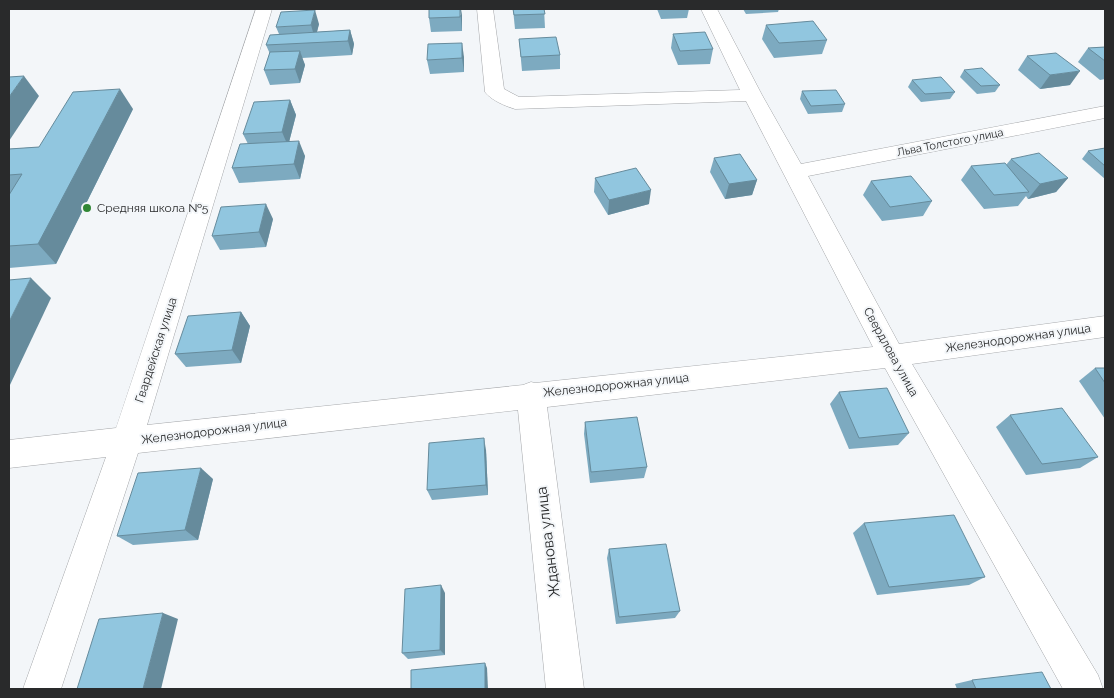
<svg xmlns="http://www.w3.org/2000/svg" width="1114" height="698" viewBox="0 0 1114 698" font-family="Raleway,sans-serif">
<rect width="100%" height="100%" fill="#f3f6f9"/>
<g fill="none" stroke-linecap="round" stroke-linejoin="round">
<g stroke="#a4a6a9" stroke-width="1">
<path id="minor" d="M256,9h16l-125,416 376,-40 8,-3 4,1 338,-36 -127,-246 -231,8c-10,-3 -24,-9 -30,-17l-8,-83h16l11,80 15,8 221,-7 -39,-81h16l45,86 39,69 304,-58v12l-297,58 91,168 206,-28v21l-193,27 186,311 5,14h-40l-178,-321 -338,39 37,282h-38l-28,-279 -380,43 -77,236h-38l83,-232 -97,11v-28l107,-12z"/>
</g>
<use href="#minor" fill="#fff" fill-rule="evenodd"/>
</g>
<g fill="#7daac0">
<polygon points="513,9 544,9 545,28 515,29"/>
<polygon points="657,9 689,9 687,18 661,19"/>
<polygon points="743,9 779,9 778,12 746,14"/>
<polygon points="462,15 462,31 431,32 429,18"/>
<polygon points="319,24 317,32 350,30 354,44 352,55 302,58 305,65 300,83 270,85 264,70 270,54 266,45 279,34 276,27"/>
<polygon points="766,25 827,40 822,54 774,58 762,39"/>
<polygon points="673,34 713,49 710,64 678,65 671,48"/>
<polygon points="519,39 560,55 560,69 522,71"/>
<polygon points="1105,47 1105,79 1100,80 1078,62 1088,48"/>
<polygon points="1027,56 1070,85 1040,89 1018,70"/>
<polygon points="464,57 464,72 430,74 427,60"/>
<polygon points="964,70 1000,85 995,92 977,94 960,77"/>
<polygon points="912,80 955,92 950,99 921,102 908,87"/>
<polygon points="802,91 845,104 842,112 808,114 800,99"/>
<polygon points="290,100 296,115 289,142 305,156 300,179 239,183 232,168 248,144 243,134"/>
<polygon points="133,109 56,264 9,268 9,149 39,147"/>
<polygon points="1105,148 1105,179 1082,159 1088,151"/>
<polygon points="714,158 757,180 752,195 725,199 710,172"/>
<polygon points="1011,159 1068,178 1056,192 1028,199 1026,196 1018,206 984,209 961,180 971,166 1006,165"/>
<polygon points="595,178 649,204 608,215 594,192"/>
<polygon points="871,181 932,201 923,216 882,221 863,195"/>
<polygon points="273,219 266,247 220,250 212,236"/>
<polygon points="241,312 250,326 241,363 186,367 175,354"/>
<polygon points="1095,368 1105,368 1105,419 1079,381"/>
<polygon points="839,392 909,433 898,445 849,449 830,404"/>
<polygon points="1010,415 1098,457 1080,468 1026,475 996,427"/>
<polygon points="585,422 647,467 644,478 590,483 584,434"/>
<polygon points="486,450 488,495 432,500 427,490"/>
<polygon points="213,479 198,540 133,545 117,536"/>
<polygon points="864,523 985,577 969,585 877,595 853,533"/>
<polygon points="609,549 680,611 675,618 616,624 607,558"/>
<polygon points="445,593 445,655 408,659 402,653"/>
<polygon points="972,680 1051,689 957,689 955,684"/>
</g>
<g fill="#668b9c">
<polygon points="460,9 461,9 462,15 462,31"/>
<polygon points="315,10 319,24 315,39 311,25"/>
<polygon points="350,30 354,44 352,55 348,41"/>
<polygon points="462,43 464,57 464,72 462,58"/>
<polygon points="300,51 305,65 300,83 295,69"/>
<polygon points="1080,71 1070,85 1040,89 1050,75"/>
<polygon points="24,76 39,96 9,141 9,97"/>
<polygon points="120,89 133,109 56,264 38,244"/>
<polygon points="290,100 296,115 288,146 282,132"/>
<polygon points="299,141 305,156 300,179 294,164"/>
<polygon points="1068,178 1056,192 1028,199 1040,184"/>
<polygon points="757,180 752,195 725,199 729,184"/>
<polygon points="651,190 649,204 608,215 609,200"/>
<polygon points="266,204 273,219 266,247 259,232"/>
<polygon points="31,278 51,298 9,387 9,322"/>
<polygon points="241,312 250,326 241,363 232,350"/>
<polygon points="484,438 486,450 488,495 486,485"/>
<polygon points="201,468 213,479 198,540 185,530"/>
<polygon points="441,585 445,593 445,655 440,650"/>
<polygon points="163,613 178,619 161,689 143,689"/>
<polygon points="485,663 487,668 488,689 485,689"/>
</g>
<g fill="#91c6df" stroke="#668b9c">
<polygon points="429,9 460,9 460,17 429,18"/>
<polygon points="513,9 544,9 545,14 514,15"/>
<polygon points="315,10 311,25 276,27 281,12"/>
<polygon points="813,21 827,40 779,43 766,25"/>
<polygon points="350,30 348,41 266,45 270,35"/>
<polygon points="705,32 713,49 680,51 673,34"/>
<polygon points="556,37 560,55 521,57 519,39"/>
<polygon points="462,43 462,58 427,60 428,44"/>
<polygon points="1105,47 1105,61 1088,48"/>
<polygon points="300,51 295,69 264,70 270,52"/>
<polygon points="1056,53 1080,71 1050,75 1027,56"/>
<polygon points="982,68 1000,85 981,86 964,70"/>
<polygon points="24,76 9,97 9,77"/>
<polygon points="941,77 955,92 925,94 912,80"/>
<polygon points="120,89 38,244 9,246 9,195 22,174 9,175 9,149 39,147 73,92"/>
<polygon points="836,90 845,104 811,106 802,91"/>
<polygon points="290,100 282,132 243,134 254,102"/>
<polygon points="299,141 294,164 232,168 240,144"/>
<polygon points="1105,148 1105,166 1088,151"/>
<polygon points="1039,153 1068,178 1040,184 1011,159"/>
<polygon points="740,154 757,180 729,184 714,158"/>
<polygon points="1005,163 1029,192 994,195 971,166"/>
<polygon points="636,168 651,190 609,200 595,178"/>
<polygon points="911,176 932,201 890,207 871,181"/>
<polygon points="266,204 259,232 212,236 221,207"/>
<polygon points="31,278 9,322 9,280"/>
<polygon points="241,312 232,350 175,354 188,316"/>
<polygon points="1095,368 1105,368 1105,383"/>
<polygon points="887,388 909,433 859,438 839,392"/>
<polygon points="1062,408 1098,457 1042,464 1010,415"/>
<polygon points="637,417 647,467 591,472 585,422"/>
<polygon points="484,438 486,485 427,490 429,443"/>
<polygon points="201,468 185,530 117,536 138,473"/>
<polygon points="954,515 985,577 889,587 864,523"/>
<polygon points="666,544 680,611 619,617 609,549"/>
<polygon points="441,585 440,650 402,653 405,589"/>
<polygon points="163,613 143,689 77,689 99,619"/>
<polygon points="485,663 485,689 411,689 411,670"/>
<polygon points="1042,672 1051,689 976,689 972,680"/>
</g>
<circle fill="#318735" stroke="#f3f6f9" stroke-width="2" cx="87" cy="208" r="5"/>
<g text-anchor="middle" stroke-width="4" stroke-linejoin="round" paint-order="stroke">
<g font-size="11" fill="#292a2b" stroke="#f3f6f9">
<text transform="translate(950 142) rotate(-11)" y="4">Льва Толстого улица</text>
</g>
<g font-size="12" fill="#292a2b" stroke="#f3f6f9" text-anchor="start">
<text x="97" y="212">Средняя школа №5</text>
</g>
<g font-size="12" fill="#292a2b" stroke="#f3f6f9">
<text transform="translate(1018 338) rotate(-8)" y="4">Железнодорожная улица</text>
<text transform="translate(156 350) rotate(-72)" y="4">Гвардейская улица</text>
<text transform="translate(891 352) rotate(61)" y="4">Свердлова улица</text>
<text transform="translate(616 385) rotate(-6)" y="4">Железнодорожная улица</text>
<text transform="translate(214 431) rotate(-7)" y="4">Железнодорожная улица</text>
</g>
<g font-size="15" fill="#292a2b" stroke="#f3f6f9">
<text transform="translate(548 542) rotate(-97)" y="5">Жданова улица</text>
</g>
</g>
<rect width="1114" height="698" fill="none" stroke="#292a2b" stroke-width="20"/>
</svg>
